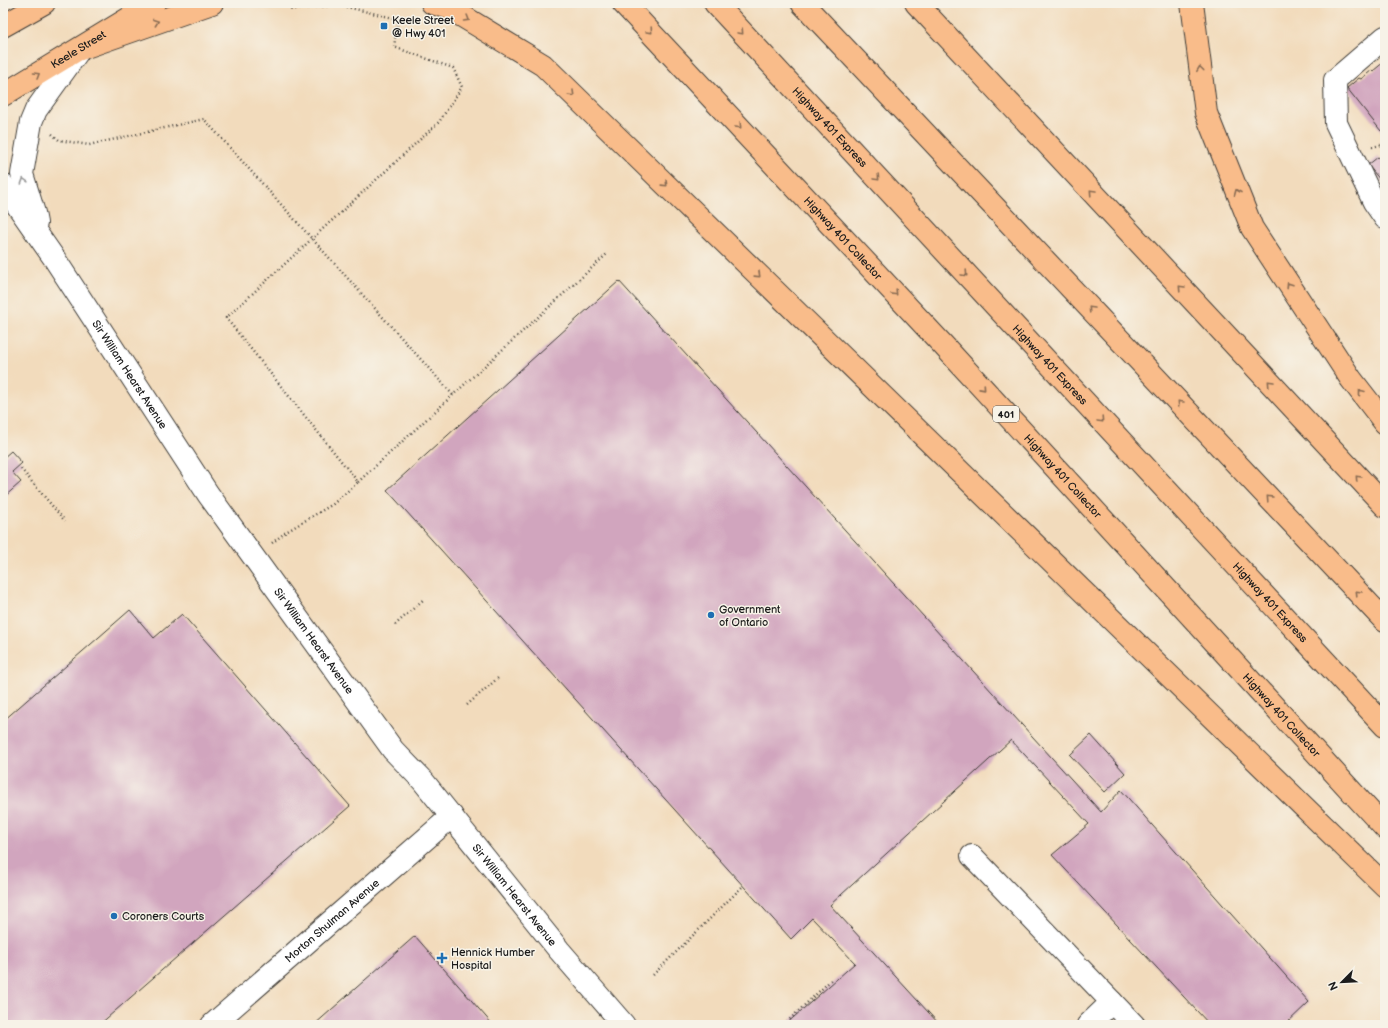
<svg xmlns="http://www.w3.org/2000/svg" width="1388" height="1028" viewBox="0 0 1388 1028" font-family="'Balsamiq Sans',sans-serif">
<rect width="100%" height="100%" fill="#f7f3e8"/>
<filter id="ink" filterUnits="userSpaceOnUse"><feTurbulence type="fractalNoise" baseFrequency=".025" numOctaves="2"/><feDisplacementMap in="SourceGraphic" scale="8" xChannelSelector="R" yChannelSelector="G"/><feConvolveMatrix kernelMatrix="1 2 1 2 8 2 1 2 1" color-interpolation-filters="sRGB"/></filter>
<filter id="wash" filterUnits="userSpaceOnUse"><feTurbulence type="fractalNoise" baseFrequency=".012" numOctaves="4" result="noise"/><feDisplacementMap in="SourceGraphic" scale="16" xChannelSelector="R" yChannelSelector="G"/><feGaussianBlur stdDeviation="0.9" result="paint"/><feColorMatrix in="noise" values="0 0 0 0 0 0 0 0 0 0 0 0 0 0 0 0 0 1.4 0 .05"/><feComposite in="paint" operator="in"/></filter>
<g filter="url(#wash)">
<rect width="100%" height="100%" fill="#f2dbbc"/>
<g id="blocks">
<g fill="#d1a5be">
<polygon points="1385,61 1385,128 1381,131 1347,88 1359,78 1361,79 1372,70 1373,71"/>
<polygon points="1378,157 1382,160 1385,157 1385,186 1368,165"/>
<polygon points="619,281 1101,812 1121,790 1309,1002 1285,1025 1210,1025 1052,855 1089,824 1011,740 830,905 940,1025 785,1025 855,963 812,918 791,939 387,490"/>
<polygon points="11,451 22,463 12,472 21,482 3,498 3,458"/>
<polygon points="130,610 154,638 182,614 350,806 99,1025 3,1025 3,721"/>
<polygon points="1091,735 1125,773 1105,792 1070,755"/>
<polygon points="415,936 493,1025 314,1025"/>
</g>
</g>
</g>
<g filter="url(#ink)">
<use href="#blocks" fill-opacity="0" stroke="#3c3934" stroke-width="1"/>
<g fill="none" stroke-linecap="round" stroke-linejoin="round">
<g stroke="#3c3934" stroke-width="24">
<g id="minor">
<polyline points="1385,37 1335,80 1336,123 1374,202 1385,218"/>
<path id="s1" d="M3,185l51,73 154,236 185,256 30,31 136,169 65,75"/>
<polyline points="36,223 34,213 22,174 31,122 36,110 80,49"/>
<polyline points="972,856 1134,1025"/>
<path id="s2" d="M212,1025l240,-209"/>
<polyline points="1088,1025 1112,1002"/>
</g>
</g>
<g stroke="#3c3934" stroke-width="24">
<g id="major">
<polyline points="3,26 44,3"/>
<path id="s3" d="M3,95l151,-92"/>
</g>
</g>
<g stroke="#3c3934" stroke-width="24">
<g id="highway">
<polyline points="432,3 449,8 543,65 1385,886"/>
<path id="s4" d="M623,3l321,343 441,482"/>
<path id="s5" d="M715,3l670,723"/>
<polyline points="802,3 1385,621"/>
<polyline points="916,3 1385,506"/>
<polyline points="1192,3 1206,113 1252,228 1351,379 1385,423"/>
<polyline points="80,49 212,3"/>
</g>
</g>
<g stroke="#3c3934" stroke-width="2.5" stroke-dasharray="1 3" stroke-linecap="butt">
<polyline points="52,134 59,140 89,145 204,119 453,395 607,254"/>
<polyline points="1372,147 1385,144"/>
<polyline points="21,469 65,521"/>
<polyline points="358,482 453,395"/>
<polyline points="272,543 286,532 333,504 358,482 226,318 439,122 462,87 453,68 394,47 398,19 338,5 288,10"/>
<polyline points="395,625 424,599"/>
<polyline points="467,705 498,678"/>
<polyline points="653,975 744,885"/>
<polyline points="784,1025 831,980"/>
</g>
<use href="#minor" stroke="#fff" stroke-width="22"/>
<use href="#major" stroke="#f9bc8a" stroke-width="22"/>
<use href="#highway" stroke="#f9bc8a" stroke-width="22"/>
</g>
<defs><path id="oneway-chevron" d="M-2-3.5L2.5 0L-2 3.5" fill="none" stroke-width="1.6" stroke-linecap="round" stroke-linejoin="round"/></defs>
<g stroke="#8a6c53">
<use href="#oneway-chevron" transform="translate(467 19) rotate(31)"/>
<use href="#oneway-chevron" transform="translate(156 22) rotate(-20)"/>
<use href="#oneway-chevron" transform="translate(650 31) rotate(47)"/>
<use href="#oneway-chevron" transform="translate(741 32) rotate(47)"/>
<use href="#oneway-chevron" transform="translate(1200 69) rotate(-97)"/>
<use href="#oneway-chevron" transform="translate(37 75) rotate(-31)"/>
<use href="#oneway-chevron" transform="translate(572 94) rotate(44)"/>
<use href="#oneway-chevron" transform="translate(739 126) rotate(47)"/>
<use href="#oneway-chevron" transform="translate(877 178) rotate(47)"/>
<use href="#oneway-chevron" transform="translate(665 184) rotate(44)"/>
<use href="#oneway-chevron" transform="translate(1092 192) rotate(-133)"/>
<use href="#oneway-chevron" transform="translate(1237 192) rotate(-112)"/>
<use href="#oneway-chevron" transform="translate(965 274) rotate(47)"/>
<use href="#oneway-chevron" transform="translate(758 275) rotate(44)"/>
<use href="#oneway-chevron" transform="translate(1289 285) rotate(-123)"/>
<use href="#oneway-chevron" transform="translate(1181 288) rotate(-133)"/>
<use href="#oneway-chevron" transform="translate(895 293) rotate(47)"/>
<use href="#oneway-chevron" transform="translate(1091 309) rotate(-133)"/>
<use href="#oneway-chevron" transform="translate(1270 383) rotate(-133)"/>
<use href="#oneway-chevron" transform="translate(983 388) rotate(48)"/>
<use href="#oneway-chevron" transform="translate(1361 392) rotate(-128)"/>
<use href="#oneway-chevron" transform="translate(1180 403) rotate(-133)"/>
<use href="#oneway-chevron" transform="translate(1101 420) rotate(47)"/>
<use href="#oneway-chevron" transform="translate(1358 478) rotate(-133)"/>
<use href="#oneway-chevron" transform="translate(1269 498) rotate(-133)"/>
<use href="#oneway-chevron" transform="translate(1358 593) rotate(-133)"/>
</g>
<use stroke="#999" href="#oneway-chevron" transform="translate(24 181) rotate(-108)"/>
</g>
<g fill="#1f6fb2" stroke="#f7f3e8" stroke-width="1.5">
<rect x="380" y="22" width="8" height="8" rx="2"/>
<circle cx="711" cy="615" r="4"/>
<circle cx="114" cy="916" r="4"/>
<path d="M440 952h4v4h4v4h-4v4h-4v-4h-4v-4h4z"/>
</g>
<g text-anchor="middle" stroke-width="3" stroke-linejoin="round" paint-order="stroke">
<rect fill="#f7f3e8" stroke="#5e5c59" stroke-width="1" x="993" y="406" width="26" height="16" rx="3"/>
<g font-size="10" font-weight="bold" fill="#1c1c1c">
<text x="1006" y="418">401</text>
</g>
<g font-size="11" fill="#1c1c1c" stroke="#f7f3e8" text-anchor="start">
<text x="392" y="24">Keele Street<tspan x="392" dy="13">@ Hwy 401</tspan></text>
<text x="719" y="613">Government<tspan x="719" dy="13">of Ontario</tspan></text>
<text x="122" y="920">Coroners Courts</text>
<text x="451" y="956">Hennick Humber<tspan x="451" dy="13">Hospital</tspan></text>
</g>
<g font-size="11" fill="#1c1c1c" stroke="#f7f3e8">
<text dy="4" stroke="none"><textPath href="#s3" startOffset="88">Keele Street</textPath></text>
<text dy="4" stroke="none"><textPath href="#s5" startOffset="169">Highway 401 Express</textPath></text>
<text dy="4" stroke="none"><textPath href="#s4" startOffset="322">Highway 401 Collector</textPath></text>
<text dy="4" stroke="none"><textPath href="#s5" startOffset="493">Highway 401 Express</textPath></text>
<text dy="4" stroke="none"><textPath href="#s1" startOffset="228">Sir William Hearst Avenue</textPath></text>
<text dy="4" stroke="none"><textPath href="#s4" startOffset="646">Highway 401 Collector</textPath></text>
<text dy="4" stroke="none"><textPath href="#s5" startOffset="817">Highway 401 Express</textPath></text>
<text dy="4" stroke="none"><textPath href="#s1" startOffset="552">Sir William Hearst Avenue</textPath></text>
<text dy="4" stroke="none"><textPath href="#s4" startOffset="970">Highway 401 Collector</textPath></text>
<text dy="4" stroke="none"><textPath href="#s1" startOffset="876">Sir William Hearst Avenue</textPath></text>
<text dy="4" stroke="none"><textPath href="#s2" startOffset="159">Morton Shulman Avenue</textPath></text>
</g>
</g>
<rect width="1388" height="1028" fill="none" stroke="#f7f3e8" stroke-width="16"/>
<g transform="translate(1342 982) rotate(246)" stroke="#f7f3e8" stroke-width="3" paint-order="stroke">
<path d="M0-3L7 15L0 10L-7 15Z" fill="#1c1c1c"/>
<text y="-6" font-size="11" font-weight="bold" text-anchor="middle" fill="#1c1c1c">N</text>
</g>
</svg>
